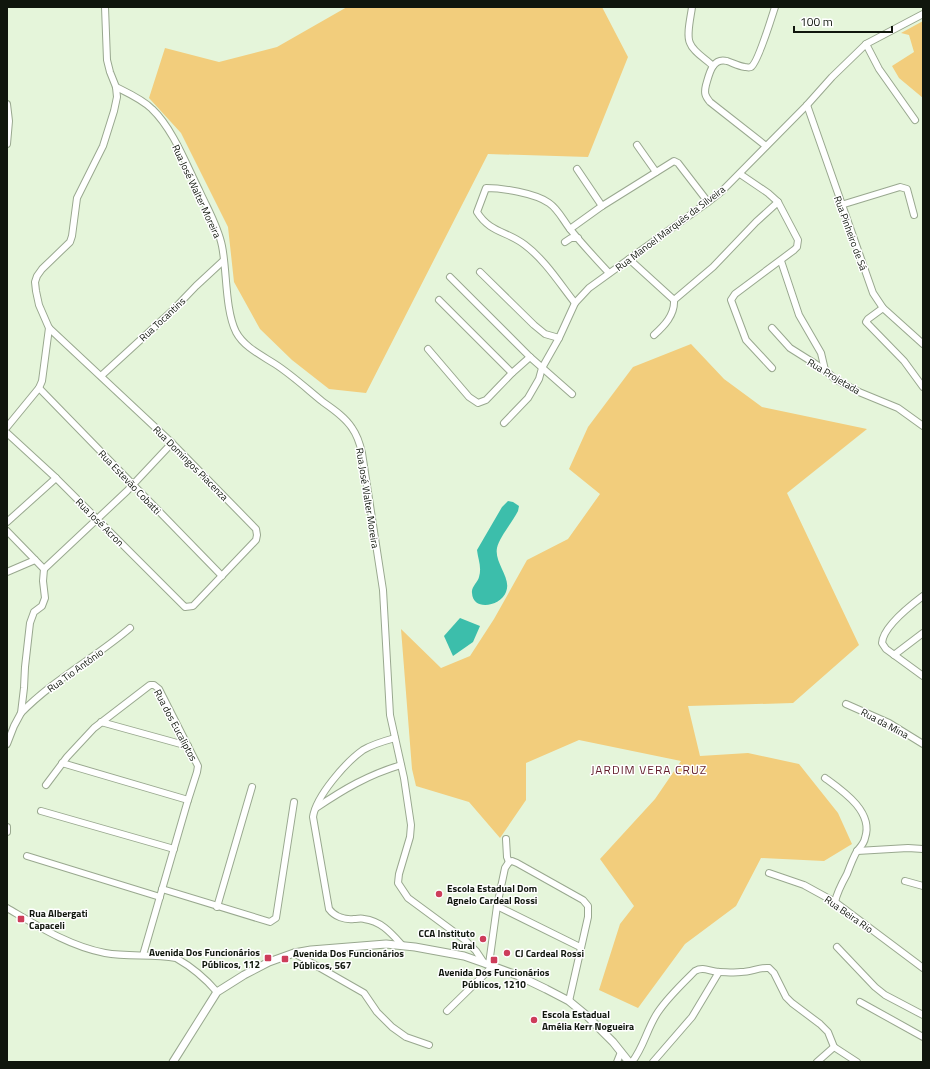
<svg xmlns="http://www.w3.org/2000/svg" width="930" height="1069" viewBox="0 0 930 1069" font-family="'Titillium Web',sans-serif">
<rect width="100%" height="100%" fill="#e5f5da"/>
<g fill="#f2cd7c">
<polygon points="347,7 602,7 628,57 588,157 488,154 366,393 329,389 292,360 260,329 234,282 228,227 181,133 149,98 165,48 219,62 277,47"/>
<polygon points="923,21 923,98 899,78 892,66 914,52 909,35 901,33"/>
<polygon points="691,344 724,379 762,407 867,429 787,493 859,645 793,703 688,706 700,756 748,753 799,764 838,813 852,844 824,861 761,858 736,906 685,944 638,1008 599,990 620,924 634,906 600,859 655,799 681,761 579,740 526,763 526,800 500,838 469,802 416,786 412,769 401,629 441,668 470,656 494,619 527,560 568,539 600,494 569,469 588,427 633,367"/>
</g>
<g fill="#3cbeab">
<path d="M508,501l5,1 6,4 -1,5c-5,10 -19,27 -21,37 -3,15 15,30 9,44 -5,14 -33,20 -34,1 -1,-6 6,-11 7,-16 3,-10 -1,-18 -2,-27l25,-43z"/>
<polygon points="460,618 480,626 473,642 453,656 444,636"/>
</g>
<g fill="none" stroke-linecap="round" stroke-linejoin="round">
<g stroke="#99a88f" stroke-width="8">
<g id="minor">
<path d="M692,7c-1,9 -6,28 -2,36 3,9 16,16 23,23"/>
<polyline points="866,44 879,69 915,120"/>
<path d="M116,87c12,6 26,12 36,22 21,20 34,55 47,81 8,18 19,36 23,56 5,24 3,64 14,86 8,15 25,23 39,32 17,11 32,25 48,38 10,7 22,15 29,26 5,7 8,16 10,25l21,137 7,125 14,63 7,47 -1,12 -11,37 -1,9 10,15 57,42 11,11 8,12"/>
<polyline points="7,104 9,121 7,144"/>
<polyline points="807,105 873,293 883,308 923,344"/>
<polyline points="637,145 656,172"/>
<path d="M766,146l-56,-44c-5,-6 -6,-9 -4,-17 3,-10 6,-28 21,-24 6,2 11,5 18,6 1,0 4,1 6,0 7,-4 21,-51 24,-60"/>
<polyline points="577,169 602,206"/>
<polyline points="740,174 768,193 778,202 798,240 797,247 794,250 735,294 731,300 746,340 772,368"/>
<polyline points="841,205 900,187 907,189 914,215"/>
<polyline points="570,229 602,206 674,161 678,163 708,202"/>
<polyline points="565,242 571,238 578,238"/>
<polyline points="629,259 674,300"/>
<polyline points="781,261 799,315 821,353 825,370"/>
<polyline points="480,272 534,325 545,334 559,338"/>
<polyline points="450,277 530,357 572,394"/>
<polyline points="439,300 512,373"/>
<path d="M575,303c-15,-19 -30,-43 -50,-58 -18,-14 -35,-12 -48,-33l9,-24c16,0 49,5 63,15 9,6 14,17 21,26 12,15 26,30 39,44"/>
<polyline points="883,308 868,319 866,322 904,361 923,387"/>
<polyline points="772,328 790,348 825,370 835,379 859,392 898,408 923,426"/>
<path d="M654,335c10,-9 21,-20 20,-35l39,-33 43,-45 22,-20"/>
<polyline points="428,349 469,397 478,403 486,400 512,373 530,357"/>
<polyline points="101,376 172,311 196,286 223,261"/>
<polyline points="39,388 222,576"/>
<polyline points="504,423 528,398 539,379 542,368 559,338 575,303 589,288 708,202 722,191 807,105 832,77 866,44 923,14"/>
<polyline points="7,427 39,388 42,381 49,328"/>
<polyline points="7,433 56,478 185,607 193,606 256,540 257,535 256,529 172,443 49,328 39,305 36,291 35,282 37,276 42,269 70,242 72,236 77,198 103,146 114,111 117,97 116,87 110,72 107,60 105,7"/>
<polyline points="7,522 56,478"/>
<polyline points="7,531 44,569"/>
<polyline points="44,569 127,491 172,443"/>
<polyline points="7,572 35,560"/>
<path d="M923,596c-12,9 -40,31 -41,47l4,6 37,27"/>
<polyline points="894,655 923,633"/>
<polyline points="846,704 889,723 923,744"/>
<path d="M21,713c32,-33 74,-55 109,-85"/>
<polyline points="101,722 188,746"/>
<path d="M395,738c-11,3 -22,6 -32,12 -17,12 -47,46 -50,67l16,92c6,8 16,11 25,10 4,0 7,-1 10,0 17,2 27,14 38,26"/>
<polyline points="7,744 14,726 21,713 24,688 25,667 30,623 34,612 42,606 45,598 43,581 44,569"/>
<polyline points="62,763 188,800"/>
<path d="M825,778c18,13 49,34 40,60 -1,6 -5,9 -8,13 -4,7 -7,15 -10,23 -5,9 -10,18 -12,28"/>
<polyline points="46,785 67,757 94,728 150,685 154,685 159,689 198,766 197,772 188,800 143,955"/>
<path d="M316,808c28,-19 52,-33 85,-43"/>
<polyline points="41,811 174,849"/>
<polyline points="7,827 7,832"/>
<polyline points="506,839 507,857 509,862"/>
<polyline points="857,851 908,848 923,849"/>
<polyline points="27,856 160,897"/>
<polyline points="509,862 512,861 517,863 583,900 588,906 588,917 569,1001"/>
<polyline points="769,873 804,885 835,902 923,968"/>
<polyline points="905,881 923,886"/>
<polyline points="162,889 270,922 276,918 294,802"/>
<polyline points="497,906 580,947"/>
<polyline points="217,907 252,787"/>
<path d="M7,908c31,18 62,38 98,45 23,4 47,1 71,5 14,8 30,21 41,34"/>
<polyline points="837,947 875,987 885,995 923,1015"/>
<polyline points="294,953 364,993 377,1012 392,1027 406,1037 429,1045"/>
<polyline points="489,964 497,906 505,868 509,862"/>
<polyline points="860,1002 923,1037"/>
<polyline points="447,1011 493,966"/>
<polyline points="617,1062 621,1052"/>
<path d="M632,1062c12,-15 15,-34 26,-50 10,-15 24,-28 37,-41 9,-5 15,1 24,1 7,0 15,1 22,0 10,0 19,-5 28,-4l5,5 12,24 6,6 28,21 8,8 6,15 23,15"/>
<polyline points="653,1062 692,1017 719,972"/>
<polyline points="817,1062 834,1047"/>
</g>
</g>
<g stroke="#99a88f" stroke-width="9">
<polyline id="tertiary" points="173,1062 217,992 244,975 269,962 294,953 311,950 386,944 415,947 464,956 484,963 519,976 546,989 569,1001 586,1015 613,1042 629,1062"/>
</g>
<use href="#minor" stroke="#fff" stroke-width="6"/>
<use href="#tertiary" stroke="#fff" stroke-width="7"/>
</g>
<g fill="#cd3d5a" stroke="#fff" stroke-width="1.5">
<circle cx="439" cy="894" r="4"/>
<rect x="17" y="915" width="8" height="8" rx="2"/>
<circle cx="483" cy="939" r="4"/>
<circle cx="507" cy="953" r="4"/>
<rect x="264" y="954" width="8" height="8" rx="2"/>
<rect x="281" y="955" width="8" height="8" rx="2"/>
<rect x="490" y="956" width="8" height="8" rx="2"/>
<circle cx="534" cy="1020" r="4"/>
</g>
<g text-anchor="middle" stroke-width="3" stroke-linejoin="round" paint-order="stroke">
<g font-size="10" fill="#10160d" stroke="#fff">
<text transform="translate(197 191) rotate(65)" y="4">Rua José Walter Moreira</text>
<text transform="translate(670 228) rotate(-37)" y="4">Rua Manoel Marquês da Silveira</text>
<text transform="translate(851 233) rotate(70)" y="4">Rua Pinheiro de Sá</text>
<text transform="translate(162 319) rotate(-43)" y="4">Rua Tocantins</text>
<text transform="translate(834 376) rotate(31)" y="4">Rua Projetada</text>
<text transform="translate(191 463) rotate(45)" y="4">Rua Domingos Piacenza</text>
<text transform="translate(130 482) rotate(46)" y="4">Rua Estevão Cobatti</text>
<text transform="translate(368 498) rotate(81)" y="4">Rua José Walter Moreira</text>
<text transform="translate(100 522) rotate(45)" y="4">Rua José Acron</text>
<text transform="translate(75 670) rotate(-36)" y="4">Rua Tio Antônio</text>
<text transform="translate(885 723) rotate(28)" y="4">Rua da Mina</text>
<text transform="translate(176 725) rotate(62)" y="4">Rua dos Eucaliptos</text>
<text transform="translate(849 914) rotate(35)" y="4">Rua Beira Rio</text>
</g>
<g font-size="10" font-weight="bold" fill="#10160d" stroke="#fff" text-anchor="start">
<text x="447" y="892">Escola Estadual Dom<tspan x="447" dy="12">Agnelo Cardeal Rossi</tspan></text>
<text x="29" y="917">Rua Albergati<tspan x="29" dy="12">Capaceli</tspan></text>
<text x="475" y="937" text-anchor="end">CCA Instituto<tspan x="475" dy="12">Rural</tspan></text>
<text x="260" y="956" text-anchor="end">Avenida Dos Funcionários<tspan x="260" dy="12">Públicos, 112</tspan></text>
<text x="293" y="957">Avenida Dos Funcionários<tspan x="293" dy="12">Públicos, 567</tspan></text>
<text x="515" y="957">CJ Cardeal Rossi</text>
<text x="494" y="976" text-anchor="middle">Avenida Dos Funcionários<tspan x="494" dy="12">Públicos, 1210</tspan></text>
<text x="542" y="1018">Escola Estadual<tspan x="542" dy="12">Amélia Kerr Nogueira</tspan></text>
</g>
<g font-size="12" letter-spacing="1" fill="#611c29" stroke="#fff">
<text x="649" y="774">JARDIM VERA CRUZ</text>
</g>
</g>
<rect width="930" height="1069" fill="none" stroke="#10160d" stroke-width="16"/>
<path d="M794 26v6h98v-6" fill="none" stroke="#10160d" stroke-width="2"/>
<text x="800" y="26" font-size="12" fill="#10160d" stroke="#ffffff" stroke-width="3" paint-order="stroke">100 m</text>
</svg>
